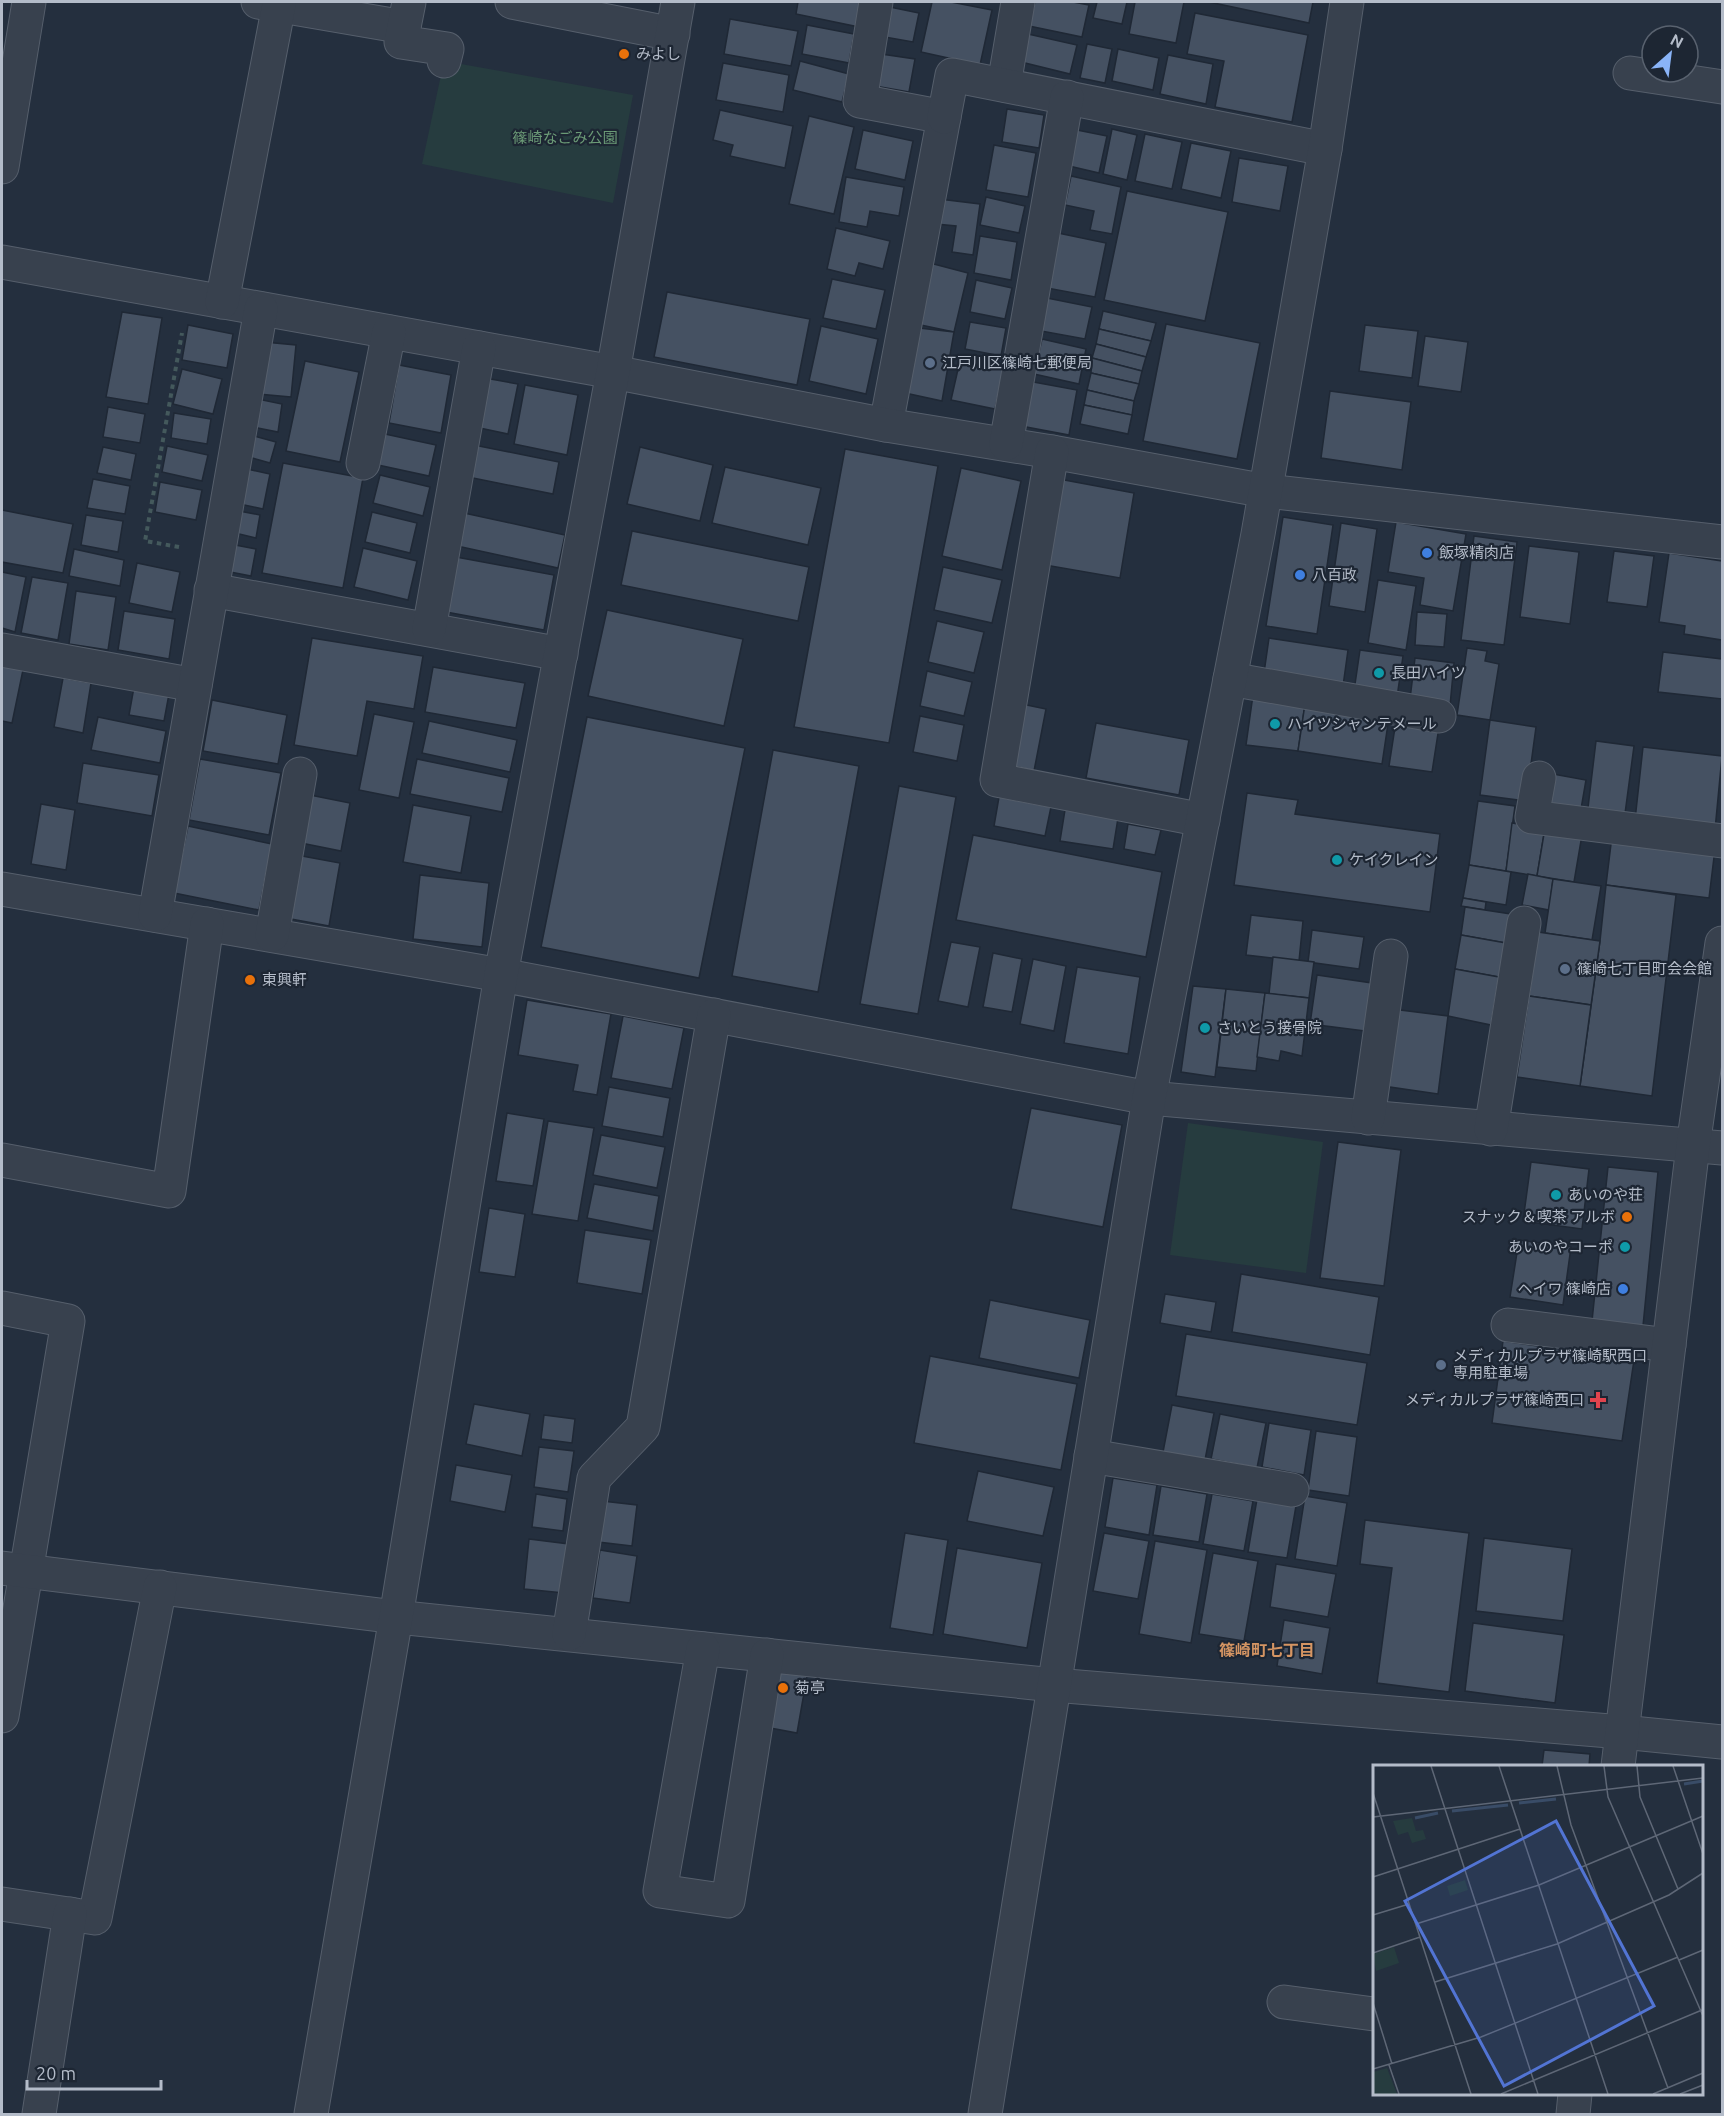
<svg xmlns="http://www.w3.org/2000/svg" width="1724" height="2116" viewBox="0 0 1724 2116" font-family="Ubuntu,'Noto Sans JP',sans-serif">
<rect width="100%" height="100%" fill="#242f3e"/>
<g fill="#263c3f">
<polygon points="444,61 633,95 613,203 422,164"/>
<polygon points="1188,1123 1323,1142 1306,1273 1170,1255"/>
</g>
<g fill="#455162" stroke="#1f2835" stroke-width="1.5">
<polygon points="798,2 864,2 859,27 796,14"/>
<polygon points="932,2 951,2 992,10 980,65 921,52"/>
<polygon points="1035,2 1073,2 1089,5 1082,37 1029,26"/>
<polygon points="1097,2 1127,2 1122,24 1093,18"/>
<polygon points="1135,2 1184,2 1176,43 1129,34"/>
<polygon points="1209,2 1313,2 1309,23"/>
<polygon points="885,6 919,13 913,42 879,36"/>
<polygon points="1195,13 1308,35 1292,122 1215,107 1224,61 1187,54"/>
<polygon points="730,19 798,31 791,66 724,54"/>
<polygon points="807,25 854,34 849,63 802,54"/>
<polygon points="1028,34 1077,45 1070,74 1021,62"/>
<polygon points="1087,44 1112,49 1105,83 1080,78"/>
<polygon points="1118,49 1159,58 1153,90 1112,81"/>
<polygon points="881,54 915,59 909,92 875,86"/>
<polygon points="1168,55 1213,64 1206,104 1160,94"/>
<polygon points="800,61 849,74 842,102 793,90"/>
<polygon points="723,63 789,75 783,112 716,100"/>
<polygon points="1007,109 1044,115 1039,148 1002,142"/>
<polygon points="720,110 793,126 785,168 730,156 733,145 713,140"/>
<polygon points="809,116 854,127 834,214 789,204"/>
<polygon points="1112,129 1137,135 1127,180 1103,174"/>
<polygon points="863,130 913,141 905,180 855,169"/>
<polygon points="1077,130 1107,136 1099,173 1069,166"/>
<polygon points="1145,134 1182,142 1172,189 1135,181"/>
<polygon points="1191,143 1231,151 1221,198 1181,189"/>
<polygon points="994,145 1036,153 1028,197 986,190"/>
<polygon points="1239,158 1288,166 1280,211 1232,202"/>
<polygon points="1071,176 1121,187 1112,234 1090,230 1094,211 1065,205"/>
<polygon points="846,177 904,187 899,216 870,211 867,227 839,222"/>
<polygon points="1127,191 1228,212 1205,321 1104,300"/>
<polygon points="986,197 1025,206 1019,233 980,225"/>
<polygon points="939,199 980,204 973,255 952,252 956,226 936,224"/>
<polygon points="836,228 890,241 883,269 859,263 855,276 827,269"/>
<polygon points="1058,233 1106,243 1095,297 1047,288"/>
<polygon points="980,236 1017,242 1011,280 974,273"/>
<polygon points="930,263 968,273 954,332 916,324"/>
<polygon points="832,279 885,290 876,329 823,318"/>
<polygon points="976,280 1012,288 1005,319 970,312"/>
<polygon points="667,292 810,319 797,385 654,357"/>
<polygon points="1047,298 1092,307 1085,339 1041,331"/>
<polygon points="1103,311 1156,323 1151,341 1099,329"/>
<polygon points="122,312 162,318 148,404 106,397"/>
<polygon points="970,322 1006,328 1001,356 965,349"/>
<polygon points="1166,324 1260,343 1237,459 1143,441"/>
<polygon points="188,325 233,334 227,368 182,360"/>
<polygon points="1365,325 1418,331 1412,378 1359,371"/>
<polygon points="821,326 878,339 866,394 809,381"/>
<polygon points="919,328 954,332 942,401 905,393"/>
<polygon points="1099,329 1151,341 1146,357 1096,344"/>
<polygon points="1425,336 1468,342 1461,392 1418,386"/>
<polygon points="1042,339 1086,349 1079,384 1034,374"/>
<polygon points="264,342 296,345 291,397 258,394"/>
<polygon points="1096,344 1146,357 1142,371 1092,358"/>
<polygon points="961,356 1005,366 995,409 951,400"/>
<polygon points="1092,358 1142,371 1139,384 1091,373"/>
<polygon points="305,361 359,372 340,462 286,451"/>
<polygon points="399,365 451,375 441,433 389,423"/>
<polygon points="182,369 222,379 213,414 173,404"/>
<polygon points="1091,373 1139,384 1134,401 1087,390"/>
<polygon points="485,378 518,384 508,434 475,427"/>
<polygon points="1028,381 1077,390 1069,435 1021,426"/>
<polygon points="525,385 578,395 567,455 514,444"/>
<polygon points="1087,390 1134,401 1132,415 1084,405"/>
<polygon points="1330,391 1411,402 1402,470 1321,458"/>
<polygon points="253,398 282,404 278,432 247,426"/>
<polygon points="1084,405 1132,415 1128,434 1080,424"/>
<polygon points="108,407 145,414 140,443 103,437"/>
<polygon points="174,413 211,419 207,444 171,438"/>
<polygon points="385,434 436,445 429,476 378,465"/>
<polygon points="250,435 276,442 270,463 245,456"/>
<polygon points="474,445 559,462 553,494 468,477"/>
<polygon points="167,446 208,455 202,481 162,472"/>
<polygon points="103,447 136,454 131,480 97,473"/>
<polygon points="640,447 713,465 700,521 627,504"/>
<polygon points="845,449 938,466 889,743 794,727"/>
<polygon points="283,463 363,478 343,588 262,573"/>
<polygon points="725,467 821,488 808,545 712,523"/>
<polygon points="242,468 270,474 263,509 235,503"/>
<polygon points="961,468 1021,481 1002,570 942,556"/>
<polygon points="380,475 430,487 423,516 373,503"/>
<polygon points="93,479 130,486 125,514 87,508"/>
<polygon points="1059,479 1134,493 1120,578 1045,565"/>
<polygon points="160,482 202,490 196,520 155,512"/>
<polygon points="2,510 73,524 63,573 2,562"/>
<polygon points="239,511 260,515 256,538 235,533"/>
<polygon points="372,512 417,523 410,553 365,542"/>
<polygon points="464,513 565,535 558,568 457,546"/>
<polygon points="86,515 123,521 118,552 81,545"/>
<polygon points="1283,517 1333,525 1317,634 1266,626"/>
<polygon points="1396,522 1466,534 1453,611 1420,605 1424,578 1388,572"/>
<polygon points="1341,523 1377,529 1365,612 1329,606"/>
<polygon points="632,531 809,567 798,621 621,585"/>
<polygon points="1474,536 1517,542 1504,645 1461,640"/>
<polygon points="230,544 256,549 251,576 225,571"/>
<polygon points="1529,546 1579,552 1570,624 1520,617"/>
<polygon points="363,548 417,561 408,600 354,587"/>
<polygon points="74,549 124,560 120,586 69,576"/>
<polygon points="1614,551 1654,556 1647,607 1607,602"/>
<polygon points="1669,553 1722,561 1722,640 1684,634 1685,626 1659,622"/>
<polygon points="456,557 554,575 544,630 446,612"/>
<polygon points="137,563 180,572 172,612 129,603"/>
<polygon points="943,567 1002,580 992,623 934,610"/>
<polygon points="2,572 26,577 15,632 2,628"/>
<polygon points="32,577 68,583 58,640 21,633"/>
<polygon points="1378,580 1416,586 1406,650 1368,643"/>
<polygon points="76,591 116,597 108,650 69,644"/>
<polygon points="607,610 743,639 724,726 588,696"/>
<polygon points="124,611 175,619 169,659 118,650"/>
<polygon points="1417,612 1447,614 1444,647 1415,645"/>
<polygon points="937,621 984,632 974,673 928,662"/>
<polygon points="312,638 423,656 414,709 367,701 357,756 294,745"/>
<polygon points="1269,638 1348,650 1343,686 1264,673"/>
<polygon points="1467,648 1487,651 1485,661 1499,664 1490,720 1457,715"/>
<polygon points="1360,650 1403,656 1397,697 1354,691"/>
<polygon points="1663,652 1722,659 1722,699 1658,692"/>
<polygon points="1415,658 1454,663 1450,706 1410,699"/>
<polygon points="2,665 23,670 12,723 2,721"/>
<polygon points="433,667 525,683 516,728 425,712"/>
<polygon points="927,671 972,682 964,716 920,706"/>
<polygon points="63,678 91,683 83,733 54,727"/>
<polygon points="134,687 169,694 164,721 129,715"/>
<polygon points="1253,695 1305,704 1298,751 1246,745"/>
<polygon points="212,700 287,715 278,764 203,751"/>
<polygon points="1022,704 1046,709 1034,771 1010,765"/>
<polygon points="1305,704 1389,717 1382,764 1298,751"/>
<polygon points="374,714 414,722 399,798 359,790"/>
<polygon points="920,716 964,725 957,761 913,752"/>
<polygon points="98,717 166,731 160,763 91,750"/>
<polygon points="587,717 745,748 699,978 541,947"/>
<polygon points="1490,720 1536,727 1526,801 1480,795"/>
<polygon points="429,721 517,740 510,772 422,753"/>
<polygon points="1396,721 1439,727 1432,772 1389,766"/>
<polygon points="1096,723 1189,740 1179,795 1086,778"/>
<polygon points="1596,741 1634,746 1624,821 1587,816"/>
<polygon points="1643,747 1722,756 1715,830 1635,820"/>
<polygon points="773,750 859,766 818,992 732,976"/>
<polygon points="200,759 281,773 269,835 189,820"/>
<polygon points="417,759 509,778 502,812 410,794"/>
<polygon points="83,763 159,775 152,816 77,803"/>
<polygon points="1553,774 1586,780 1580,815 1546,810"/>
<polygon points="899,786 956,797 918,1014 860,1004"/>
<polygon points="1247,793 1298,800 1295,814 1440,834 1430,912 1234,885"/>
<polygon points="310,795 350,803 341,851 301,843"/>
<polygon points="999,797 1051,807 1045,836 994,826"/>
<polygon points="1478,801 1515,806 1506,871 1469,865"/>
<polygon points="41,804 75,810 66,870 31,864"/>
<polygon points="413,805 471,816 461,873 403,862"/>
<polygon points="1065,810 1118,818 1113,849 1060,841"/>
<polygon points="1512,823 1545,828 1537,876 1506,871"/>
<polygon points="1128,824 1161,830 1155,855 1124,849"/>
<polygon points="188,826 272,844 259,910 174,893"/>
<polygon points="1545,828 1582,835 1574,882 1537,876"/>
<polygon points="973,835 1162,872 1146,957 956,920"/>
<polygon points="1612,836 1715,849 1709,898 1606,885"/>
<polygon points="302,856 340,863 329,926 291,919"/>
<polygon points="1469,865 1511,872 1506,905 1463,898"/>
<polygon points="1528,874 1553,879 1549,910 1522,905"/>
<polygon points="420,875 489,883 482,947 413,939"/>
<polygon points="1553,879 1601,886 1592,940 1545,933"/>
<polygon points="1606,885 1676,895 1652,1096 1580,1086 1600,941"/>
<polygon points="1463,898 1486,902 1485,910 1461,906"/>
<polygon points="1465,907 1511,914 1506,943 1461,935"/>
<polygon points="1251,915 1303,921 1299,961 1246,955"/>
<polygon points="1312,930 1364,937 1359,969 1308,962"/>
<polygon points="1538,932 1600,941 1591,1005 1529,996"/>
<polygon points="1461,935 1506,943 1499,977 1455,969"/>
<polygon points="951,942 980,947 968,1007 938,1001"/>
<polygon points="993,953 1022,959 1012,1012 983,1007"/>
<polygon points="1273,957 1314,962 1309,998 1269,994"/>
<polygon points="1033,959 1066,966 1054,1031 1020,1024"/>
<polygon points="1077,967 1140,977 1128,1054 1064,1043"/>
<polygon points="1455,969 1499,977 1491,1025 1448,1016"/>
<polygon points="1317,975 1372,983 1365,1031 1310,1024"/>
<polygon points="1193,986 1226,989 1215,1077 1181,1072"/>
<polygon points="1226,989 1265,993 1256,1071 1217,1067"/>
<polygon points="1265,993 1309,998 1302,1056 1281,1051 1279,1061 1257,1057"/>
<polygon points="1529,996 1591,1005 1580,1086 1517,1077"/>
<polygon points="527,1000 611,1014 597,1095 573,1091 578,1065 518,1055"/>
<polygon points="1392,1009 1448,1016 1438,1094 1383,1086"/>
<polygon points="623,1016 684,1028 672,1089 611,1078"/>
<polygon points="609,1087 670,1098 663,1137 602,1126"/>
<polygon points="1031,1108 1122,1125 1103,1227 1011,1209"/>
<polygon points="507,1113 544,1119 533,1186 496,1181"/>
<polygon points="548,1121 594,1128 578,1221 532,1214"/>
<polygon points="601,1135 665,1147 657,1188 593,1175"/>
<polygon points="1338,1142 1401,1150 1384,1286 1320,1278"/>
<polygon points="1531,1162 1589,1169 1582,1229 1523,1221"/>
<polygon points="1608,1167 1658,1172 1643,1326 1592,1321"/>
<polygon points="594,1184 659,1196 653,1231 587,1218"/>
<polygon points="489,1208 525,1214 515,1277 479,1272"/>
<polygon points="585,1230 651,1240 642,1294 577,1283"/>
<polygon points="1519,1240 1571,1247 1563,1305 1510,1297"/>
<polygon points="1241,1274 1379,1297 1370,1355 1232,1332"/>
<polygon points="1165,1294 1216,1302 1211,1332 1160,1323"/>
<polygon points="990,1300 1090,1320 1079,1378 979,1358"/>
<polygon points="1186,1334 1367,1363 1357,1425 1176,1396"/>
<polygon points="1503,1341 1634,1360 1622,1441 1492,1423"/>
<polygon points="930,1356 1077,1384 1061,1470 914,1443"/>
<polygon points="474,1404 530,1414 522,1456 466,1444"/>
<polygon points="1172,1405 1214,1413 1205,1460 1163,1452"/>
<polygon points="1220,1414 1266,1423 1257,1468 1211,1459"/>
<polygon points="544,1415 575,1419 572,1443 541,1439"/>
<polygon points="1269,1423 1311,1430 1304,1475 1262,1467"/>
<polygon points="1316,1431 1357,1437 1349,1496 1308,1490"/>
<polygon points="539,1447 574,1451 568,1492 534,1487"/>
<polygon points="456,1465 512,1475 505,1512 450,1501"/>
<polygon points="978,1471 1054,1487 1043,1536 967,1521"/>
<polygon points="1113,1478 1157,1485 1149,1535 1105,1527"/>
<polygon points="1161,1486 1207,1494 1199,1542 1153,1535"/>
<polygon points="536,1494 567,1499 563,1531 532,1527"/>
<polygon points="1212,1494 1253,1501 1244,1551 1203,1544"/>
<polygon points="1305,1496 1347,1503 1337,1566 1295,1559"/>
<polygon points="1257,1499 1296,1506 1287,1558 1248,1552"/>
<polygon points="602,1501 637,1505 632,1546 598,1542"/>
<polygon points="1365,1520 1469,1533 1449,1692 1377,1683 1392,1568 1360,1564"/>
<polygon points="905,1533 948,1540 933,1635 890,1628"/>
<polygon points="1104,1533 1149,1541 1138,1599 1093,1591"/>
<polygon points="1484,1538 1572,1549 1563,1621 1476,1611"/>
<polygon points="529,1539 569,1544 564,1593 524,1589"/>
<polygon points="1155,1541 1207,1550 1191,1643 1139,1634"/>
<polygon points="957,1548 1042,1563 1027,1648 943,1634"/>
<polygon points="600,1550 637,1556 630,1603 593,1598"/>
<polygon points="1213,1553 1258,1561 1244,1641 1199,1634"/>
<polygon points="1276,1564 1336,1574 1328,1617 1270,1607"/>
<polygon points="1284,1620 1330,1628 1322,1674 1277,1666"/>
<polygon points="1473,1623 1564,1635 1555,1703 1465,1691"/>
<polygon points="775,1671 807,1676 797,1733 765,1727"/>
<polygon points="1544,1750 1590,1754 1589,1766 1542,1766"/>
</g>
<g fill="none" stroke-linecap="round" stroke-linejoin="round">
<g stroke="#565f6c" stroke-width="35">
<g id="minor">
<polyline points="258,2 404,27"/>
<polyline points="409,2 401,42 447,49 444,61"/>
<polyline points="512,2 673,34"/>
<polyline points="876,2 860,101 944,117 886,425"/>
<polyline points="1630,73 1722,87"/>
<polyline points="1004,85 1018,2"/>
<polyline points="944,117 952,75 1325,149"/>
<polyline points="2,167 29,2"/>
<polyline points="2,262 613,372 886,425 1052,452 1266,491 1722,542"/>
<polyline points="222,302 279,5"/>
<polyline points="1006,444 1067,97"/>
<polyline points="1052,452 997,780 1203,820"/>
<polyline points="363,463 389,332"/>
<polyline points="211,590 561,654"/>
<polyline points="429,629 479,348"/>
<polyline points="2,650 195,685"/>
<polyline points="1230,679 1439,716"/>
<polyline points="1539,778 1532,817 1722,841"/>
<polyline points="2,889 501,975 1149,1098 1722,1148"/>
<polyline points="155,915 261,309"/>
<polyline points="272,935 300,774"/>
<polyline points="1368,1118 1391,956"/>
<polyline points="1491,1129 1524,923"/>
<polyline points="2,1160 169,1191 207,924"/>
<polyline points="2,1308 68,1321 2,1716"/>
<polyline points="1508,1325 1669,1345"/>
<polyline points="1091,1456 1292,1490"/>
<polyline points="2,1568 396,1617 1054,1685 1622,1732 1722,1742"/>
<polyline points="569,1634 594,1478 643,1427 714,1015"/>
<polyline points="703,1649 660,1891 728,1901 767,1655"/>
<polyline points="1618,1766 1693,1146 1722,943"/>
<polyline points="2,1904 95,1918 160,1587"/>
<polyline points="1284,2002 1374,2014"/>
<polyline points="39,2114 70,1914"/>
<polyline points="311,2114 396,1617 501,975 613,372 678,2"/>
<polyline points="985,2114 1149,1098 1258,534 1325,149 1347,2"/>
<polyline points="1573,2114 1575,2094"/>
</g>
</g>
<polyline stroke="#44595c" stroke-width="4" stroke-dasharray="4.5 4.5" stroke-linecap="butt" points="179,547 145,541 182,333"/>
<use href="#minor" stroke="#38414e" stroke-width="33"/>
</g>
<g fill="#e8710a" stroke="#1d2633" stroke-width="2">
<circle cx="624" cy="54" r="6"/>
<circle cx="250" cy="980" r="6"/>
<circle cx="1627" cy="1217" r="6"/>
<circle cx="783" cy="1688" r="6"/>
</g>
<g fill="#5c6f8a" stroke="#1d2633" stroke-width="2">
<circle cx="930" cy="363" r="6"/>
<circle cx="1565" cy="969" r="6"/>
<circle cx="1441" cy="1365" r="6"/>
</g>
<g fill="#3f7fe0" stroke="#1d2633" stroke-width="2">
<circle cx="1427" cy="553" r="6"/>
<circle cx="1300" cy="575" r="6"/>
<circle cx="1623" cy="1289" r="6"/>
</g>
<g fill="#0f9aa8" stroke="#1d2633" stroke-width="2">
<circle cx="1379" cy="673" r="6"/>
<circle cx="1275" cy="724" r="6"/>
<circle cx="1337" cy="860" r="6"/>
<circle cx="1205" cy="1028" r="6"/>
<circle cx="1556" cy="1195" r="6"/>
<circle cx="1625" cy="1247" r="6"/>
</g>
<path fill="#e0444e" stroke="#1d2633" stroke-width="2" d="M1595 1391h6v6h6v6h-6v6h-6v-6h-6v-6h6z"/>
<g text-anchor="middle" stroke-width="4.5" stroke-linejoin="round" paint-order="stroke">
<g font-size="15" fill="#b4bcc9" stroke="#1d2633" text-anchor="start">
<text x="636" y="59">みよし</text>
<text x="942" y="368">江戸川区篠崎七郵便局</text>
<text x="1439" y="558">飯塚精肉店</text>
<text x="1312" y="580">八百政</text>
<text x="1391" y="678">長田ハイツ</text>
<text x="1287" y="729">ハイツシャンテメール</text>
<text x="1349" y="865">ケイクレイン</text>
<text x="1577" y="974">篠崎七丁目町会会館</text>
<text x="262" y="985">東興軒</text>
<text x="1217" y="1033">さいとう接骨院</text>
<text x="1568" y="1200">あいのや荘</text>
<text x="1615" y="1222" text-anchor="end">スナック＆喫茶 アルボ</text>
<text x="1613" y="1252" text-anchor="end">あいのやコーポ</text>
<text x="1611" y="1294" text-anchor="end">ヘイワ 篠崎店</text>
<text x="1453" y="1361">メディカルプラザ篠崎駅西口<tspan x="1453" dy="17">専用駐車場</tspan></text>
<text x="1584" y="1405" text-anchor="end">メディカルプラザ篠崎西口</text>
<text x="795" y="1693">菊亭</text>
</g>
<g font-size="15" fill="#6b9a76" stroke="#1d2633">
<text x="565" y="143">篠崎なごみ公園</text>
</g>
<g font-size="16" font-weight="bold" fill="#d59563" stroke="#1d2633">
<text x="1267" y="1656">篠崎町七丁目</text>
</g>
</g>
<g transform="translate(1373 1765)">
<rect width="330" height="330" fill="#242f3e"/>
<path d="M39,53l4,13 7,-1 3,9 -14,4 -4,-11 -10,3 -5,-14zM92,115l3,10 -18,6 -3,-10zM21,182l5,16 -23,8 -3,-17zM14,303l10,26h-24v-22z" fill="#263c3f"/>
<path fill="none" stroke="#394c67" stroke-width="3" d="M311,19l19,-3M146,38l37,-4M79,46l56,-6M42,53l23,-5"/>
<path fill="none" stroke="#5e6776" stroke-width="1.5" d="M58,1l107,328M126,1l109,328M184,1l14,59 97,263M231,1l4,31 95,219M264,1l3,31 38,92M300,1l30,88M0,28l98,301M0,52l330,-39M0,112l147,-48M0,150l36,-11M43,159l123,-39 164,-69M0,188l47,-16M306,195l24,-10M62,217l122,-38 112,-49 34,-22M0,238l19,61M16,300l10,29M0,304l108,-32 197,-80M128,329l201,-84M280,329l50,-21M307,329l23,-9"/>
<path fill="#5274d3" fill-opacity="0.15" stroke="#5274d3" stroke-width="3" d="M183,56l98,185 -150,80 -99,-185z"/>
<rect width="330" height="330" fill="none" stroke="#b4bcc9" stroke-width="3"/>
</g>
<rect width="1724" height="2116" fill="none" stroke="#b4bcc9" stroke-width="6"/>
<g transform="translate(1670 54) rotate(28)"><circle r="28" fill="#1d2633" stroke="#59626f" stroke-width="1.5"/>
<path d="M0-4.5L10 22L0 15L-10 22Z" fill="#8ab4f8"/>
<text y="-9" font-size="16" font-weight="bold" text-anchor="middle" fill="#b4bcc9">N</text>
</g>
<path d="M27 2080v9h134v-9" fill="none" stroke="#b4bcc9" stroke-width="3"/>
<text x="36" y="2080" font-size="18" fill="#b4bcc9" stroke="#1d2633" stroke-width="4.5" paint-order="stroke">20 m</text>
</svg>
